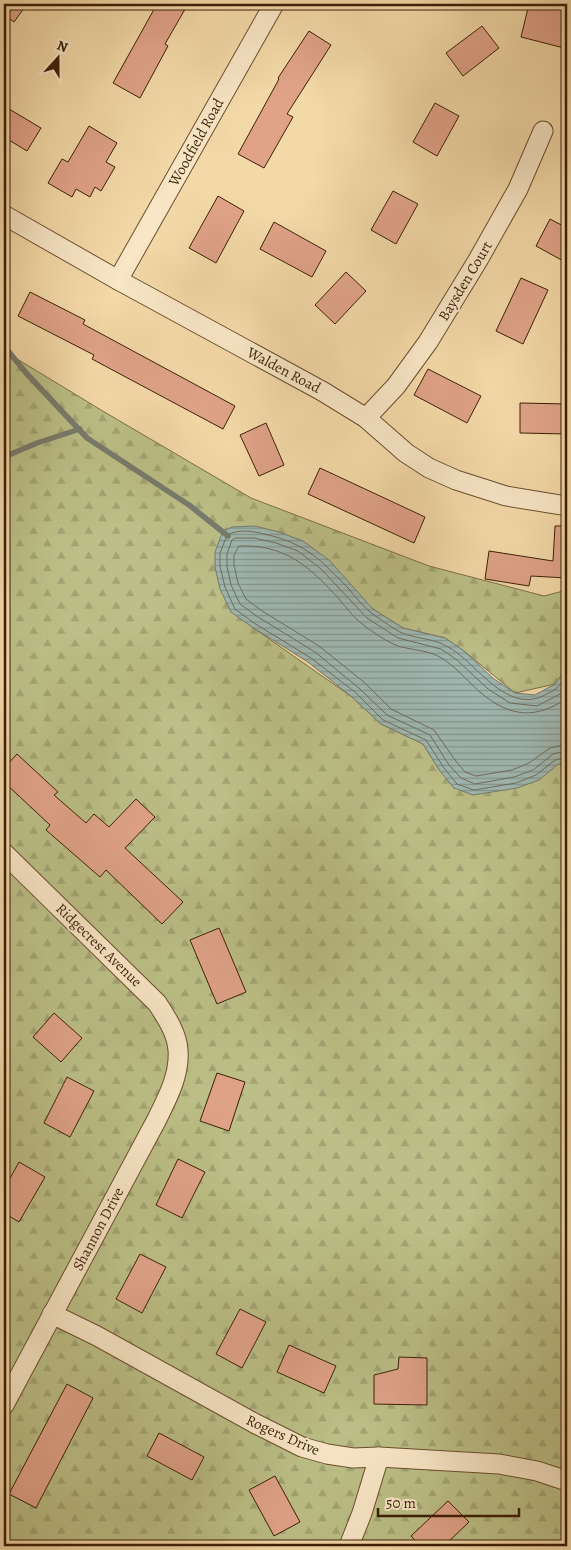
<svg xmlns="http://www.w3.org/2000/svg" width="571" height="1550" viewBox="0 0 571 1550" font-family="Alegreya,serif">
<defs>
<pattern id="forest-firs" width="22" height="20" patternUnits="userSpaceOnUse" patternTransform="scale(1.25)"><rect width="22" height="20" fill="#bcbf87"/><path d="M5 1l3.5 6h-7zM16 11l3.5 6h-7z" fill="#a2a473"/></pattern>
<pattern id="water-rules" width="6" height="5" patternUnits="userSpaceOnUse" patternTransform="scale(1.25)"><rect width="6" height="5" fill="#9fb8b2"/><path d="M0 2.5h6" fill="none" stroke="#83958f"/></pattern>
</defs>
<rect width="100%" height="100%" fill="#f4d9a8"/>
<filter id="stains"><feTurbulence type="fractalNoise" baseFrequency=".004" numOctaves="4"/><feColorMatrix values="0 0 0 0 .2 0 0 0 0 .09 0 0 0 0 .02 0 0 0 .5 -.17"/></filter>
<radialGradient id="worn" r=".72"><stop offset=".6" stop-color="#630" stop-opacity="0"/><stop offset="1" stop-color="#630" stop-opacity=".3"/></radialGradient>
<polygon fill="url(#forest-firs)" stroke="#7c6f46" points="4,351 101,410 251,498 429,566 544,596 567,590 567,676 555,684 515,693 464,651 445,638 403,628 373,609 215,567 252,627 352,697 381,724 423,744 440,771 567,764 567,1546 4,1546"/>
<polygon fill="url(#water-rules)" stroke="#777b6d" points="255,526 279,532 303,541 329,560 373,609 403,628 445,638 464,651 494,679 515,693 535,695 555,684 567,667 567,762 557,765 539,780 517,788 473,795 454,788 440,771 423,744 381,724 352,697 308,662 252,627 231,612 220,589 215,567 215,552 223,531 232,527"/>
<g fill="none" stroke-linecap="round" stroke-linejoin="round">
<g stroke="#6e6c5c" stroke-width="1">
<path d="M567,676c-8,11 -10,13 -22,19 -37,19 -65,-27 -92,-45 -18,-13 -36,-10 -53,-18 -8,-4 -15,-10 -23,-15 -11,-7 -20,-18 -29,-29 -28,-29 -43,-45 -84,-54 -11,-3 -26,-5 -37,1l-7,18v13l5,21 10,22 19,14 57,35 45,35 27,27 43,20 18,28 13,16 17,6 42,-7 20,-8 19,-15 12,-3"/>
<polyline points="567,687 560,694 537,706 510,703 488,689 457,660 441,649 398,638 367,618 321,569 298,551 276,543 254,538 235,538 232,540 227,554 227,566 231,585 240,604 258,617 315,652 360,689 387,715 430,735 449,765 461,778 475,784 514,777 533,770 553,754 567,751"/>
<path d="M567,698c-31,22 -57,19 -86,-5 -14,-12 -26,-28 -43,-37 -12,-6 -27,-6 -40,-10 -11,-4 -27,-15 -36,-22 -9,-7 -16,-17 -23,-25 -29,-32 -54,-55 -100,-53l-5,9v10l4,18 8,16 16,12 57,35 46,37 26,26 43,21 21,30 10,12 11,4 36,-6 17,-7 21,-15 17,-4"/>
</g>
<g stroke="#777b6d" stroke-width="5.5">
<polyline points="4,346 27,374 87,438 189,505 228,536"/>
<polyline points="4,457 37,443 80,429"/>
</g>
</g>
<g fill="#e0a388" stroke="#3c1f06">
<polygon points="4,4 27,4 14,22 4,15"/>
<polygon points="157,4 188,4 165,44 168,46 140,98 113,83"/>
<polygon points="529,4 546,4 567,9 567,35 564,48 521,37"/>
<polygon points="482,26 499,48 463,76 446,53"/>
<polygon points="309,31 331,45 287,114 293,117 264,168 238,154 279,79 278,78"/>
<polygon points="435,103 459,116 437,156 413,142"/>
<polygon points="4,106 41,128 27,151 4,137"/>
<polygon points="89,126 117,143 106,162 115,167 101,191 95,187 90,197 76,189 72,197 48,183 62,159 68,162"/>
<polygon points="393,191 418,204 396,244 371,230"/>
<polygon points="218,196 244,211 216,263 189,248"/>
<polygon points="550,219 567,228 567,263 536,246"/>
<polygon points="274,222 326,251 312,277 260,249"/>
<polygon points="346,272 366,291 335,324 315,305"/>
<polygon points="521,278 548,290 523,344 496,331"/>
<polygon points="30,292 85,320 83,324 235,406 223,429 92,359 94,355 18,316"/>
<polygon points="428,369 481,396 467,423 414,395"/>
<polygon points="520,403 567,404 567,434 520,433"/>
<polygon points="266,423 284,465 259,476 240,435"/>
<polygon points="320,468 425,517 414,543 308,494"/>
<polygon points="555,526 567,526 567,578 531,576 529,586 485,579 489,551 553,561"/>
<polygon points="17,754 58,792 54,795 86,823 94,814 109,827 136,799 155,817 125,848 183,902 162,924 106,870 100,877 46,830 50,825 4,782 4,768"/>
<polygon points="219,928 246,992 217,1004 190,940"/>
<polygon points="54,1013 82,1038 61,1062 33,1037"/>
<polygon points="217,1073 245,1082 229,1131 200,1121"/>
<polygon points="67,1077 94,1091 70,1137 44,1123"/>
<polygon points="178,1159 205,1172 182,1218 156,1205"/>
<polygon points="19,1162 45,1177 19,1222 4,1213 4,1189"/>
<polygon points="140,1254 166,1267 142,1313 116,1299"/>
<polygon points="240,1309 266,1322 242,1368 216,1354"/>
<polygon points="289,1345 336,1366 324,1393 277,1372"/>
<polygon points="399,1357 427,1358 427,1405 374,1404 374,1375 398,1369"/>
<polygon points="67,1384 93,1398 36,1508 9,1494"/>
<polygon points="159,1433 204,1457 192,1480 147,1456"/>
<polygon points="275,1476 300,1522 274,1536 249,1490"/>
<polygon points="448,1501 469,1522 444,1546 420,1546 411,1536"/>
</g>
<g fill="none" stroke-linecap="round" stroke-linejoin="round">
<g stroke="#6a4e2e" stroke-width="21">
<g id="street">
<polyline points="4,215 118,280 322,391 366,418 406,453 429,468 456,480 506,496 567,506"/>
<polyline points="118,280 274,4"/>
<polyline points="366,418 396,386 428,342 478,260 518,189 543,131"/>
<path d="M4,853l153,150c9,14 20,30 21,47 2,25 -11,49 -22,71l-152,284"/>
<polyline points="52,1314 97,1336 256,1424 302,1447 327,1454 353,1458 379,1457 499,1464 537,1471 567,1481"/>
<polyline points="349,1546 362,1513 379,1457"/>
</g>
</g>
<use href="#street" stroke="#f8e6c6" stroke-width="19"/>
</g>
<g text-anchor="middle" stroke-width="4" stroke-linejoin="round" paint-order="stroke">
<g font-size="15" fill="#3c1f06" stroke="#f8e6c6">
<text transform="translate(196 142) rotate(-61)" y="5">Woodfield Road</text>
<text transform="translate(465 281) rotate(-59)" y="5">Baysden Court</text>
<text transform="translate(284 370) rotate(28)" y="5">Walden Road</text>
<text transform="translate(99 945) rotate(44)" y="5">Ridgecrest Avenue</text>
<text transform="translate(98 1229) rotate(-62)" y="5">Shannon Drive</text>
<text transform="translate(283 1435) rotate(24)" y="5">Rogers Drive</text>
</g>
</g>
<rect width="571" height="1550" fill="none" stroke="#f4d9a8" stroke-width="20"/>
<rect x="5" y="5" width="561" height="1540" fill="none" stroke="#3c1f06" stroke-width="2.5"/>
<rect x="10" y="10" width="551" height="1530" fill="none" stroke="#3c1f06"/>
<g transform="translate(58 58) rotate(21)" stroke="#f8e6c6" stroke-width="4" paint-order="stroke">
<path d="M0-4L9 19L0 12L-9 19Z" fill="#3c1f06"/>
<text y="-8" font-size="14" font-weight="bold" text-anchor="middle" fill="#3c1f06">N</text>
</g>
<path d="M378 1508v8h141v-8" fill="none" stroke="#3c1f06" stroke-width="2.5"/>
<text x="386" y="1508" font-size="15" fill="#3c1f06" stroke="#f8e6c6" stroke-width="4" paint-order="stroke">50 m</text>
<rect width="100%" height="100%" filter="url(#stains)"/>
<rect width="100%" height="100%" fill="url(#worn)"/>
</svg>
